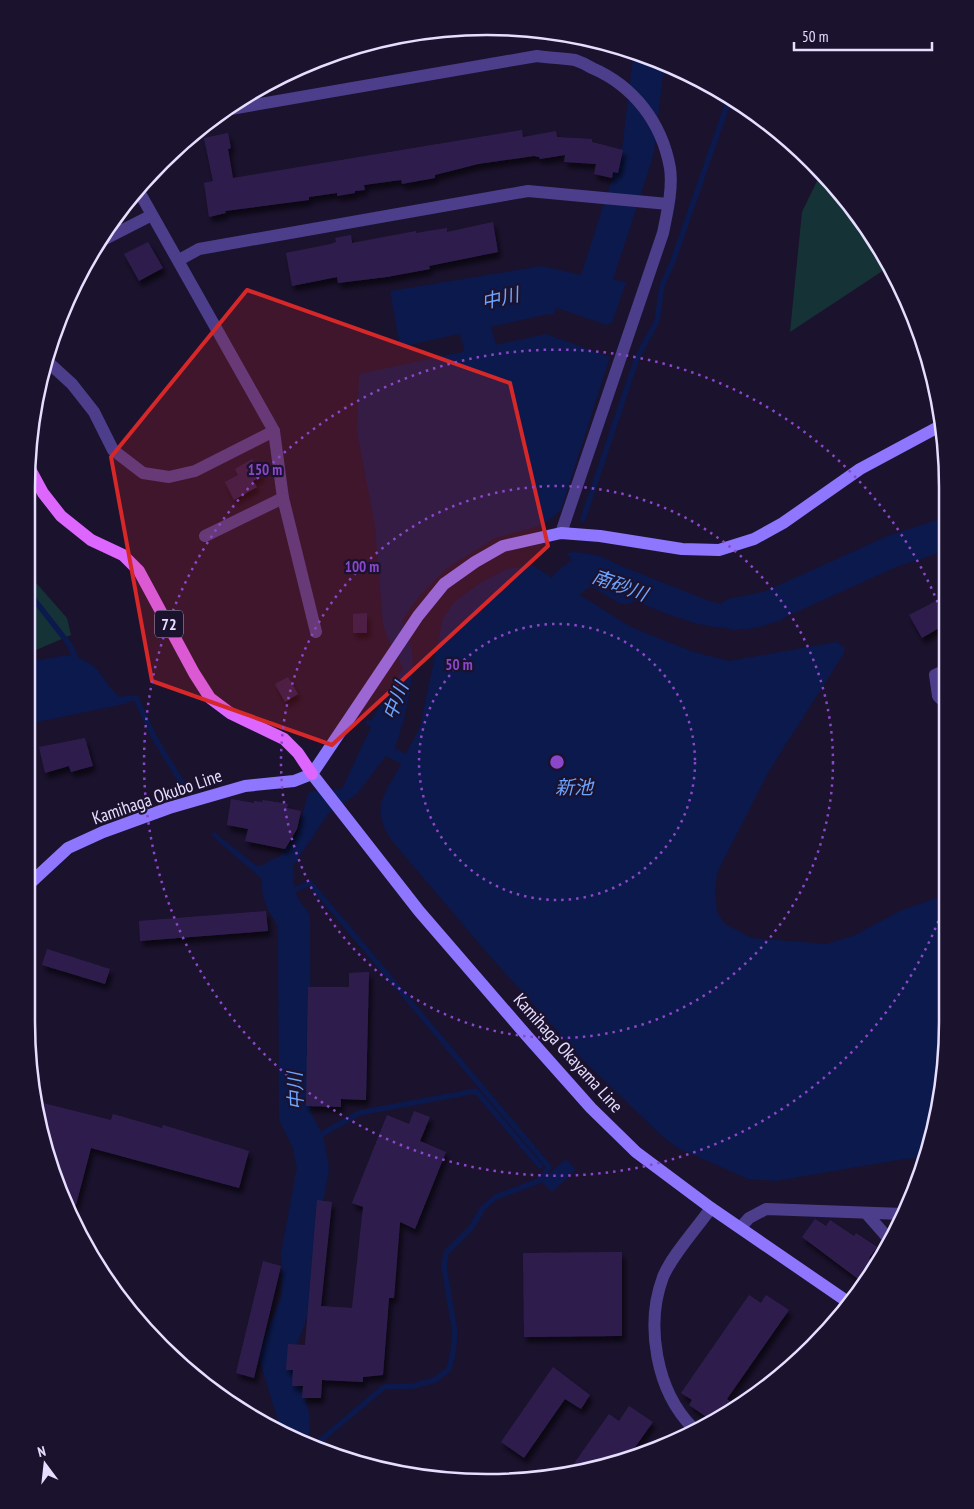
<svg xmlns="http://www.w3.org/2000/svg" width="974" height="1509" viewBox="0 0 974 1509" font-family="'PT Sans Narrow','Noto Sans JP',sans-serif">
<defs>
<filter id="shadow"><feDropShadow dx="3" dy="5.5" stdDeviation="2.5" flood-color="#0009"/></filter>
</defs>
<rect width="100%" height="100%" fill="#1b122d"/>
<g fill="#153337">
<polygon points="821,173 852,206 890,266 790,332 802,212"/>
<polygon points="29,575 67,618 71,635 29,653"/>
</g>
<g fill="#0c194c">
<polygon points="542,266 585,276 594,267 603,269 605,278 626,282 612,323 607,325 557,308 553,315 549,314 400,347 390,291"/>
<path d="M546,334l64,23 -49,153 -18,15 -48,13 -49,31 -25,25 -19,26c3,9 7,18 9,27 6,24 -7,77 -16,101l11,6 14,-27 23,-109 11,-16 26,-19 27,-14 25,-4 99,62 63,25 35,9 107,-19 8,5v6l-75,118 -52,102 -2,21 2,18 8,12 27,14 74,6 27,-8 47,-25 45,-16 -1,187 -21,76 -19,1 -128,22 -28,-2 -70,-31 -15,-11 -79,-76 -96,-107 -95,-112c-24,-34 -9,-46 8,-78l-15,-8 -29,38 -29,20 -43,64v24l4,7 8,6h-8l-10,-5 -2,-8h-9l-4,-21 -53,-46 3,-3 43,34 18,-4 21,-26 12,-42 5,-3 29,-2 29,-62 -6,-4 2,-3 4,1 32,-53 -15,-29 -5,-15 -8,-98 -18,-94 2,-58z"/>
<path d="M575,552l16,2 118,47 21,5 19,-3 22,-12 12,29c-12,3 -26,9 -37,9 -14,-1 -29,-1 -42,-4 -30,-5 -125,-45 -137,-72z"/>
<path d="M67,655c40,7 32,32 62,48l-101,21 1,-62z"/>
<polygon points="566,1159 576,1170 552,1192 541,1181"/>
</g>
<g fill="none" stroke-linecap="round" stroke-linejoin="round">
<g stroke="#0c194c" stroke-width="5.5">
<polyline points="583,519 637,358 657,321 662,286 673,261 730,97"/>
<polyline points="29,593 69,644 77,661"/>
<polyline points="115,700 136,698 154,737 182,783"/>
<polyline points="280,896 310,883 549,1167 539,1181 496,1197 483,1208 471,1228 446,1253 444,1267 455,1332 453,1353 449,1369 435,1380 413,1386 384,1387 315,1445"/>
<polyline points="308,1142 359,1113 476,1091 540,1166"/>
</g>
<g stroke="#0c194c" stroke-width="32">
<polyline points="575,294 591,296 638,151 649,57"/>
<polyline points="469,391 482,355 469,305 488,301"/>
<polyline points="734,614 769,607 893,551 946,534"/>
<path d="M539,619c10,-13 35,-51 54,-48 10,2 23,12 32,17"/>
<path d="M278,874c-2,19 4,31 16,46l1,196 13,26 5,26 -16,87 1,42 -23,59 19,62 -1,16"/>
</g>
</g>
<g fill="#2f1e4d" filter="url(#shadow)">
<polygon points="522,130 523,137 556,131 557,137 592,139 592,142 623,150 618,173 613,172 612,178 594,174 596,164 564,162 565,155 540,159 539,157 534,156 478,164 435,175 435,178 402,184 401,180 364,185 365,190 355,191 355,193 337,196 337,193 309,197 309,200 225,211 226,213 209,217 204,183 213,181 204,138 228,133 231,148 228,149 233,178"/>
<polygon points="493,222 498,252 429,266 430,269 387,277 338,283 337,277 292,286 286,253 331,244 336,242 335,238 351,235 352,243 416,231 416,233 447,228 447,232"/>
<polygon points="148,242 163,268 139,281 124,254"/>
<polygon points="252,459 262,476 253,481 257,487 234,500 225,482 238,475 235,469"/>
<polygon points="936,601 946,618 946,624 922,638 909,615"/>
<polygon points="367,613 367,633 353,633 353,614"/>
<polygon points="288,677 298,694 285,702 275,684"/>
<polygon points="85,738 93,766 71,772 69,766 45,773 39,747"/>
<polygon points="231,799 254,803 254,801 262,802 263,800 288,804 287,808 301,811 297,829 285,849 245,841 248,829 227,825"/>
<polygon points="266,911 268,931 140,941 139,921"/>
<polygon points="47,949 110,969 105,984 42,965"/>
<polygon points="369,972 366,1100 341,1099 341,1107 306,1106 308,987 349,987 349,973"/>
<polygon points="39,1102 111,1120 113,1114 162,1128 163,1125 249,1151 239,1188 91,1148 76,1205 67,1202 51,1170"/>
<polygon points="414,1111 430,1117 420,1141 446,1152 415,1229 400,1222 394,1298 389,1298 383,1375 363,1377 363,1382 322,1380 321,1398 302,1398 303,1386 292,1386 293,1370 286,1370 288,1344 305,1345 317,1200 332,1202 321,1306 352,1308 363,1207 352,1203 387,1115 409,1124"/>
<polygon points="815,1219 826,1226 830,1220 854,1236 856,1233 877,1247 869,1258 871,1260 858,1279 802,1237"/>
<polygon points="622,1252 622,1336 524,1337 523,1253"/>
<polygon points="263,1261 281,1266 254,1378 236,1373"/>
<polygon points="749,1295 761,1303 766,1295 789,1310 727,1399 738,1408 711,1420 689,1405 692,1400 681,1393"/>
<polygon points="553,1367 590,1395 581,1409 565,1399 524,1458 501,1442"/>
<polygon points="629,1406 653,1422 628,1457 607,1467 568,1472 609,1414 619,1421"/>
</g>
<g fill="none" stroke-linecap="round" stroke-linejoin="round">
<g stroke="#4c3e8b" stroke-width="12">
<path d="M225,110l312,-54c12,2 25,2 38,4 6,2 12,5 17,8 42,18 70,55 78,100 3,21 -3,45 -7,65l-102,300"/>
<polyline points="137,188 274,431 283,498 316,632"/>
<polyline points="103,240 152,215"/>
<polyline points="179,260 199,249 528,191 668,204"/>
<polyline points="49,363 72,384 94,412 113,450 143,473 169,477 195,471 274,431"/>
<polyline points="205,536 283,498"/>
<polyline points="946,704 938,696 935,675 946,670"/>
<polyline points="866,1213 888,1238"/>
<polyline points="741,1227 749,1218 766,1209 903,1214"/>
<path d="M693,1428c-37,-37 -48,-103 -30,-151 9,-22 34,-49 48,-69"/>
</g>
<g stroke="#8e76fe" stroke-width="12">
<polyline points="312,774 418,616 444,584 475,562 503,546 561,533 600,536 682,549 719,550 754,539 783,523 860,469 942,425"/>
<polyline points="312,774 419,911 527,1036 591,1108 636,1152 711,1208 848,1302"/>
<polyline points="27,886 68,848 103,832 169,808 245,786 294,781 312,774"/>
</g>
<polyline stroke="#dc66fe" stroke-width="12" points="30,469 43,493 61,516 91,540 123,555 139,571 194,673 210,698 230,713 284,739 298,753 312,774"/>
</g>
<path fill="#d62828" fill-opacity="0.2" stroke="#d62828" stroke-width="4" stroke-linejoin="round" d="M247,290l263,93 38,163 -216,199 -180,-64 -41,-224z"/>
<g fill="none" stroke="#8b47c9" stroke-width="2.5" stroke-dasharray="2.5 5">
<circle cx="557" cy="762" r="138"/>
<circle cx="557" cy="762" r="276"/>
<path d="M944 907A413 413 0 1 1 945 621"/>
</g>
<g text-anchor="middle" stroke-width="4.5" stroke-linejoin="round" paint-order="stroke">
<rect fill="#1b122d" stroke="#aaa1c0" stroke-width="1" x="155" y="610.5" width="28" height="27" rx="4"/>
<g font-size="16" font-weight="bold" fill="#e7deff">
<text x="169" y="630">72</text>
</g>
<g font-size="18" fill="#e7deff" stroke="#1b122d">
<text transform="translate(157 797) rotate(-19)" y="6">Kamihaga Okubo Line</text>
<text transform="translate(568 1053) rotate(48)" y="6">Kamihaga Okayama Line</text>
</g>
<g font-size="19" font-style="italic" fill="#6da4fe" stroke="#1b122d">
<text transform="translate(500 298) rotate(-13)" y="7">中川</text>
<text transform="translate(620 585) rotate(20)" y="7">南砂川</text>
<text transform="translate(395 701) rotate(-69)" y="7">中川</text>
<text x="574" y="794">新池</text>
<text transform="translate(295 1091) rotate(-92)" y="7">中川</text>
</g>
</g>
<path d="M0 0H974V1509H0ZM487 35H487A452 452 0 0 1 939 487V1022A452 452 0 0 1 487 1474H487A452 452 0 0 1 35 1022V487A452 452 0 0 1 487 35Z" fill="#1b122d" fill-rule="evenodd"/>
<path fill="none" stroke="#e7deff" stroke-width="2.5" d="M487 35H487A452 452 0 0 1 939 487V1022A452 452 0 0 1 487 1474H487A452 452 0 0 1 35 1022V487A452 452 0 0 1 487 35Z"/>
<circle cx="557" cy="762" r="8" fill="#8b47c9" stroke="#1b122d" stroke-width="2.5"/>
<g font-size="15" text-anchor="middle" font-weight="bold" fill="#8b47c9" stroke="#1b122d" stroke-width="4.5" stroke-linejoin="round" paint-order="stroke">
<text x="265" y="475">150 m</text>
<text x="362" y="572">100 m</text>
<text x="459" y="670">50 m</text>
</g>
<g transform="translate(45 1464) rotate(345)" stroke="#1b122d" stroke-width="4" paint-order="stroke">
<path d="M0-4L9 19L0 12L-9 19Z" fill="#e7deff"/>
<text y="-8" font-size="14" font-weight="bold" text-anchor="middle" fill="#e7deff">N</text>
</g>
<path d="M794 42v8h138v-8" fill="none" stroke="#e7deff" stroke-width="2.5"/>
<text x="802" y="42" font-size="15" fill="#e7deff" stroke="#1b122d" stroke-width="4" paint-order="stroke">50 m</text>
</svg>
